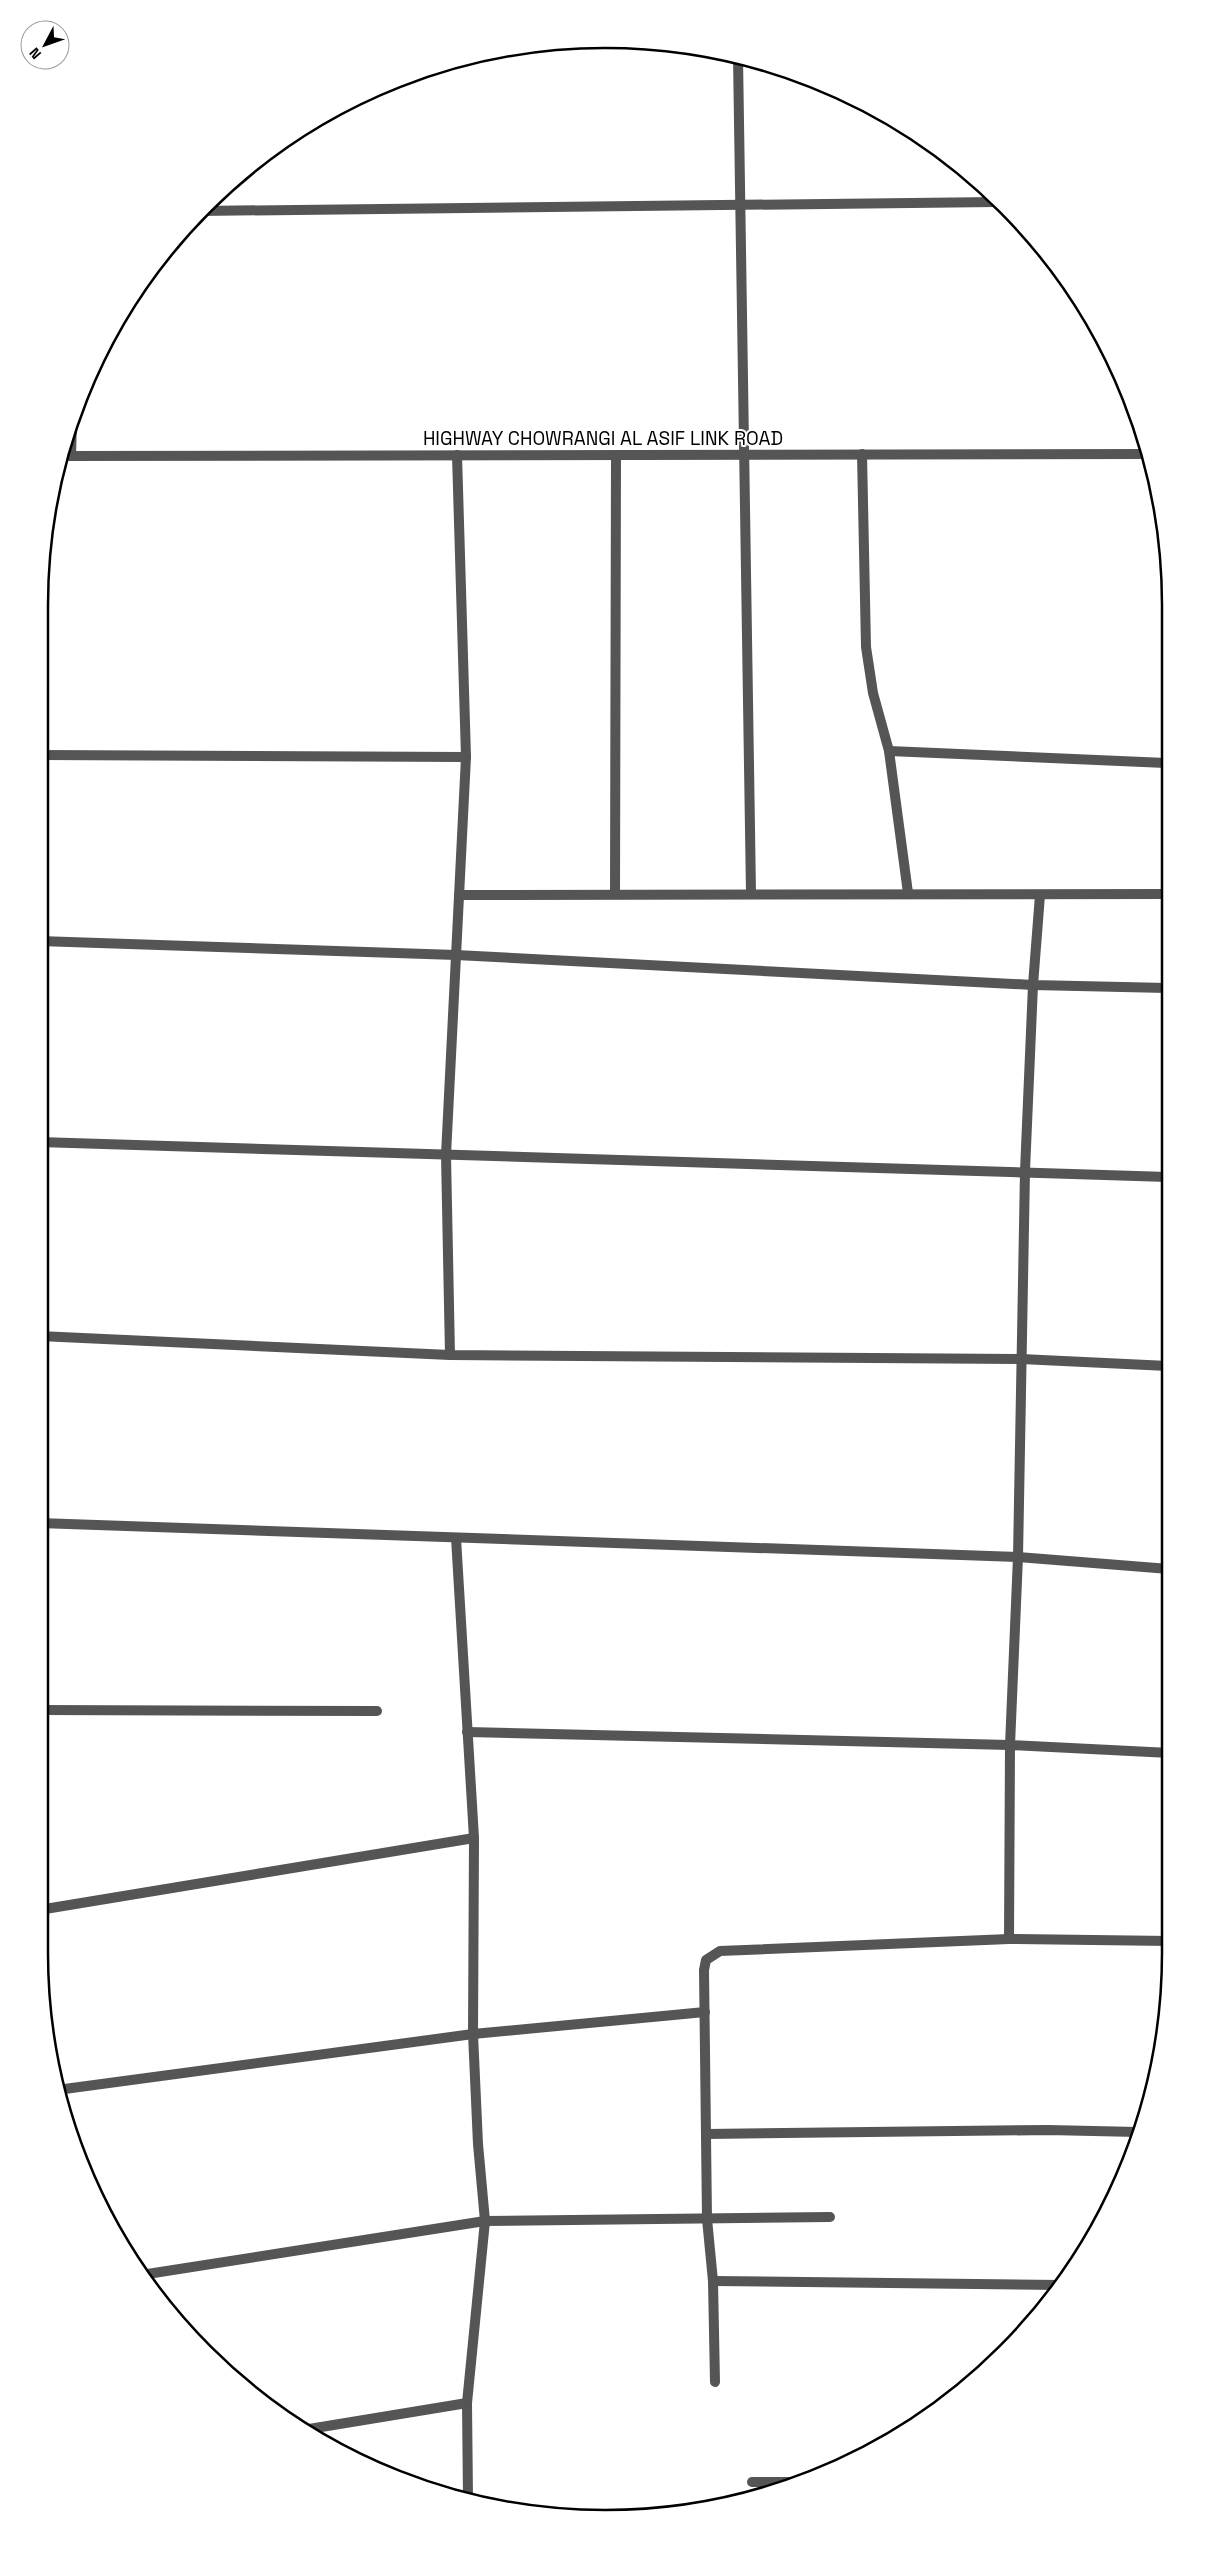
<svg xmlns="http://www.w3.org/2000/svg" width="1209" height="2557" viewBox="0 0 1209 2557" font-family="'Space Grotesk',sans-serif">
<rect width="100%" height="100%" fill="#fff"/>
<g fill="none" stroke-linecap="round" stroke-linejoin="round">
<g stroke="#555" stroke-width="10">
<polyline points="738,57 751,894"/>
<polyline points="199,211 996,202"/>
<polyline points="862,454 866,647 873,693 889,751 908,893"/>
<polyline points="71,456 72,422"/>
<polyline points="889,751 1166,763"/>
<polyline points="39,755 466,757"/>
<polyline points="615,894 616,455"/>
<polyline points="459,895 1167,894"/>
<polyline points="39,941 456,955 1033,985 1167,988"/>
<polyline points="39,1142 1168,1177"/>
<polyline points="39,1336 450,1355 1021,1359 1168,1366"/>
<polyline points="450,1355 446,1155 466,757 457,455"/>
<polyline points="39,1523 1018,1557 1169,1569"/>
<polyline points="456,1538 474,1838 473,2034 478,2144 485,2221 467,2403 468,2499"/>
<polyline points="39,1710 377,1711"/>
<polyline points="467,1732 1010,1745 1170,1753"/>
<polyline points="39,1910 474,1838"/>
<polyline points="1009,1939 1010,1745 1018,1557 1025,1171 1033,985 1040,895"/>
<polyline points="57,2090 473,2034 705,2012"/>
<polyline points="707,2134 1048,2130 1138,2132"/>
<polyline points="141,2275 485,2221 830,2217"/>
<polyline points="713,2281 1060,2285"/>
<polyline points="715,2382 713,2281 707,2219 704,1970 706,1960 720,1951 1009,1939 1170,1941"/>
<polyline points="303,2430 467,2403"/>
<polyline points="752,2482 801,2482"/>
</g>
<polyline stroke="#555" stroke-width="10" points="61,456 1145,454"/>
</g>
<g text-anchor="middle" stroke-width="4" stroke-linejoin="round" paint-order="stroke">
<g font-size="19" fill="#000" stroke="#fff">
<text x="603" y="445">HIGHWAY CHOWRANGI AL ASIF LINK ROAD</text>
</g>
</g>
<path d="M0 0H1209V2557H0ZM605 48H605A557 557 0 0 1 1162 605V1953A557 557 0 0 1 605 2510H605A557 557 0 0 1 48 1953V605A557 557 0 0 1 605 48Z" fill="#fff" fill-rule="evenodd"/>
<path fill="none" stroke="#000" stroke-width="2.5" d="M605 48H605A557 557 0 0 1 1162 605V1953A557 557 0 0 1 605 2510H605A557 557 0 0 1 48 1953V605A557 557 0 0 1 605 48Z"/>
<g transform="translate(45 45) rotate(229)"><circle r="24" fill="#ffffff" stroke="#999999"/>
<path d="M0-4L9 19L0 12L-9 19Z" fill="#000000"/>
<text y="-8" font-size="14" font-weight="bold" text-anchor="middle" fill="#000000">N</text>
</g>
</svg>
